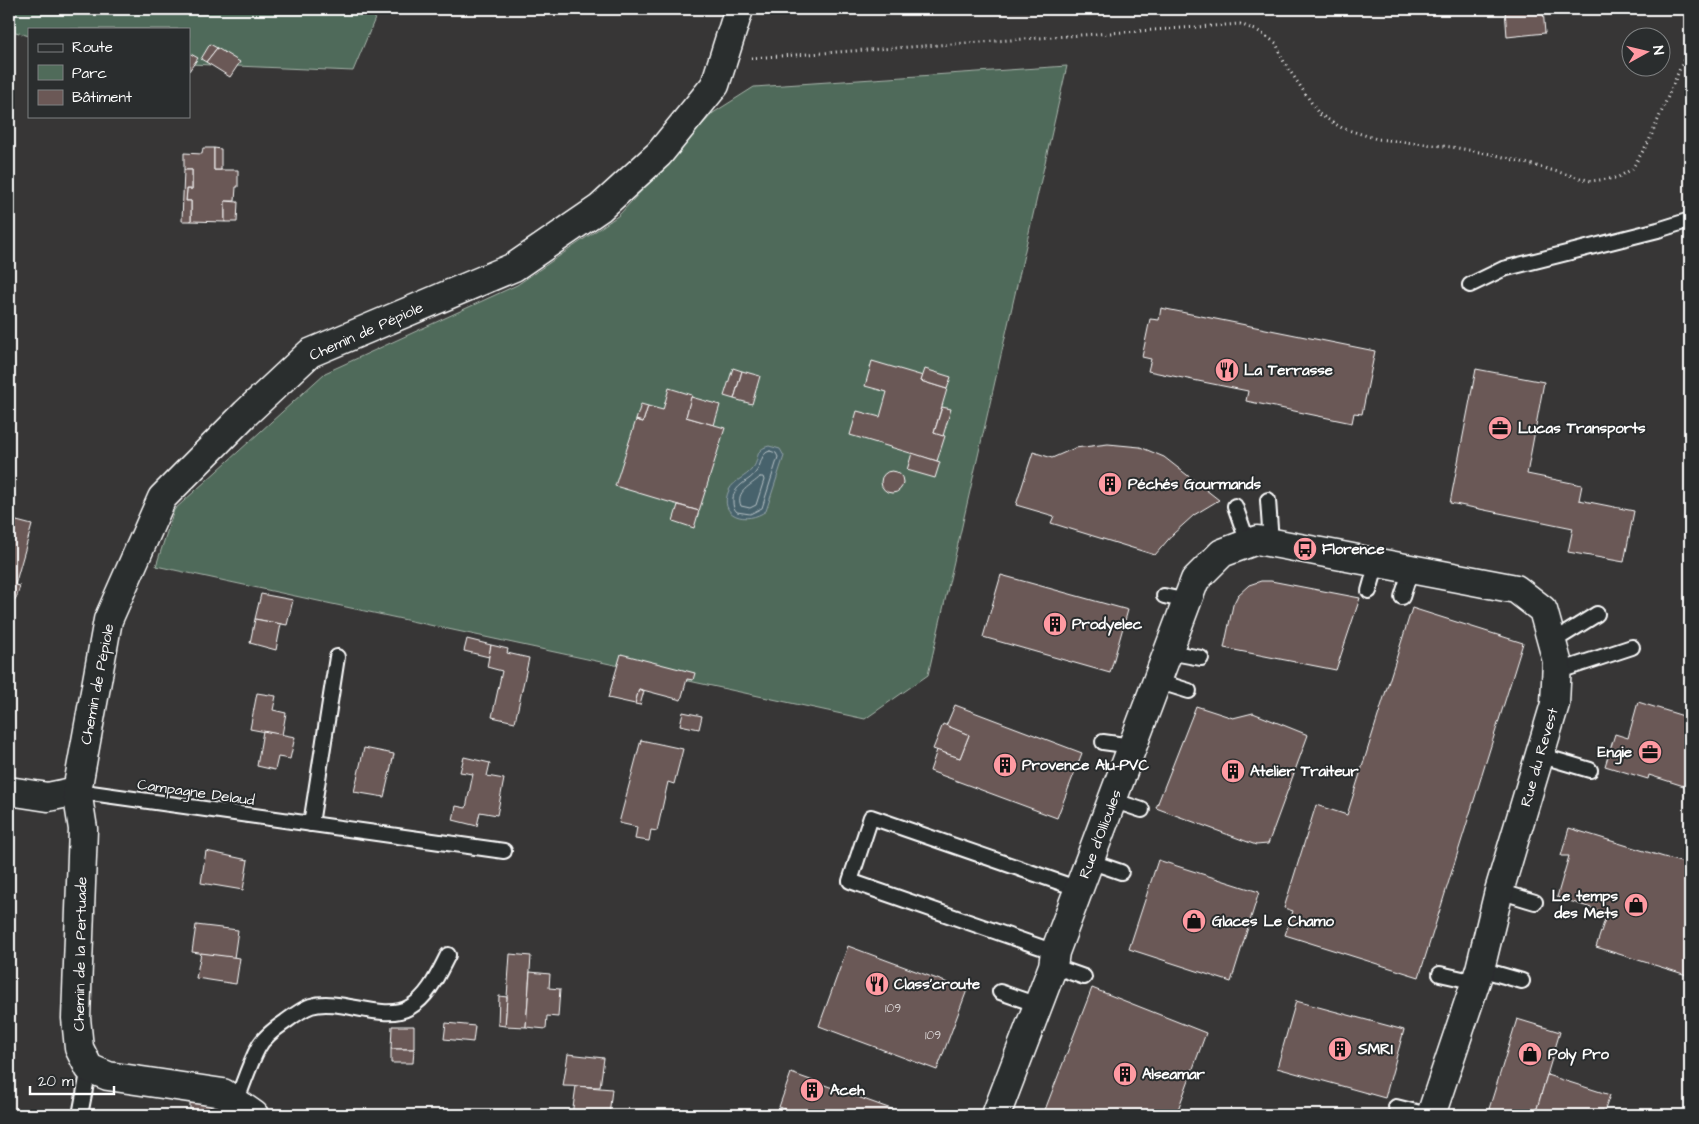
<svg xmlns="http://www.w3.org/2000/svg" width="1699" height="1124" viewBox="0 0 1699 1124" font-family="'Architects Daughter',sans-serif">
<rect width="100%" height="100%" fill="#373636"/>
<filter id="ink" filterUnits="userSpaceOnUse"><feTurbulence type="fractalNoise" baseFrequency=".02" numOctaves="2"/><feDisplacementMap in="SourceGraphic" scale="10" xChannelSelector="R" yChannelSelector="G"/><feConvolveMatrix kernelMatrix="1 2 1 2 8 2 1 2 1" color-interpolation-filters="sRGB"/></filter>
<g filter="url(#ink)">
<g fill="#506b5a" stroke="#a8b5ac">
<polygon points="9,9 379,9 353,71 189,64 189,29 29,29 29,36 9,30"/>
<polygon points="1067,66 928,675 865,719 156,566 174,510 325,373 517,285 619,215 713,113 754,87"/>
</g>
<path fill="#47626c" stroke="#91a1a7" d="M769,446l11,3 4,7 -18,55c-19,14 -49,6 -37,-21 5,-10 17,-13 23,-21 9,-10 1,-19 17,-23z"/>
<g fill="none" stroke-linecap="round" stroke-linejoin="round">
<g stroke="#b5c0c4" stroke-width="1">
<path d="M770,451l6,2 2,4 -16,51 -12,6 -13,-2c-3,-3 -4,-6 -4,-10 -1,-17 15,-19 23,-30 6,-7 4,-19 14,-21z"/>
<path d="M760,477h3l1,3 -8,25 -6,3 -9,-2c-6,-15 10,-20 19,-29z"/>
</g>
</g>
<g fill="#6b5856" stroke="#fff">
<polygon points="1505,9 1543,9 1545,33 1507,37"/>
<polygon points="210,44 217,48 206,62 201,59"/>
<polygon points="217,48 240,62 230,77 206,62"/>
<polygon points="189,53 198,58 189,71"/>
<polygon points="203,148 214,148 214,170 238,170 238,187 236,187 235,201 225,201 225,222 191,221 191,201 186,201 187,189 192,189 192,170 184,170 184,153 202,154"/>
<polygon points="214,148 221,149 221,170 214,170"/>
<polygon points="184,170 192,170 192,189 187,189 186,201 191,201 191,221 182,221"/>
<polygon points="225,201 238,202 237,222 225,222"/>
<polygon points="1161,308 1375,351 1362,414 1354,413 1352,423 1246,401 1248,391 1148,371 1151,359 1142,357 1150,319 1159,320"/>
<polygon points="872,361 923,376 921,381 947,389 934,433 945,436 937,461 850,435 857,411 880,417 887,392 865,386"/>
<polygon points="733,368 742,371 734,399 724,396"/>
<polygon points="925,369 951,377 947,389 921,381"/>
<polygon points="1476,369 1544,382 1527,474 1582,485 1579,500 1634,511 1624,562 1568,552 1573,528 1450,503"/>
<polygon points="742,371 760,376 752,404 734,399"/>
<polygon points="669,388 692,395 686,417 725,428 699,511 615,486 636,420 643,422 648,406 663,410"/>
<polygon points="691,397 720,405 714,425 686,417"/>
<polygon points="641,404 648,406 643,422 636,420"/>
<polygon points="942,407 951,409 943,436 934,433"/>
<polygon points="1108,444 1140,447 1164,457 1219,500 1194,515 1173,534 1155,555 1051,523 1054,516 1016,505 1033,452 1052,458 1075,448"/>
<polygon points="912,453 940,462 935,478 907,470"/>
<circle cx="892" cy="482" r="11"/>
<polygon points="678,505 699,511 694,528 673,521"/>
<polygon points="9,519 32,525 15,585 20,586 16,599 9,597"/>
<polygon points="1001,575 1128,610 1110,673 983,637"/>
<polygon points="1261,581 1271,581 1360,598 1336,670 1224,648 1233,605 1238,595 1249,585"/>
<polygon points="261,594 293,600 287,625 255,619"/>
<polygon points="1412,608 1523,643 1419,977 1285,935 1293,911 1284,908 1316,805 1347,815"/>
<polygon points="255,619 281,624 276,650 250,643"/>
<polygon points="467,639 491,645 489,657 464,651"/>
<polygon points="491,645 508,649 507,653 529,658 515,722 492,717 502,671 487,667"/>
<polygon points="621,654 695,673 693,680 687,679 681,700 639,689 635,704 608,698"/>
<polygon points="639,689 644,691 640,705 635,704"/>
<polygon points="257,693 276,696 273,710 286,713 282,735 250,729"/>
<polygon points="1638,702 1690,718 1690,788 1649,775 1648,779 1605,766 1615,734 1628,738"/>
<polygon points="955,705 1082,753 1057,818 930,771 937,750 960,758 969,735 946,726"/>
<polygon points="1196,706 1233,718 1253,713 1308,735 1268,844 1256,845 1156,808"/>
<polygon points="683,712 702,716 699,729 680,725"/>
<polygon points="943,724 969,735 960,758 933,749"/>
<polygon points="263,731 295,737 290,759 278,757 275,770 257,766"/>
<polygon points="641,740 683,749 674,784 668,782 657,831 651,830 649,841 635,839 637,827 619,823"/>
<polygon points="364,748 394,754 384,797 354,792"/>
<polygon points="464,757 490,763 487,776 504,779 497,815 480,812 477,826 453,820 456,806 466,808 473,774 460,772"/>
<polygon points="1569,828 1690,865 1690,976 1596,947 1607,913 1557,897 1569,856 1561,856"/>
<polygon points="206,851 248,860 243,890 201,883"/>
<polygon points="1158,860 1259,892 1231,982 1129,949"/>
<polygon points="196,925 238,930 234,958 192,952"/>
<polygon points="848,946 967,990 937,1070 819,1026"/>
<polygon points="201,953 240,958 236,984 196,978"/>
<polygon points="510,954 531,956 526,1027 505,1026"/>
<polygon points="530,972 550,974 549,988 560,989 558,1017 547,1016 546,1029 526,1027"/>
<polygon points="1092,988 1206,1033 1176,1115 1043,1115"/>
<polygon points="499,996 507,997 505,1026 498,1025"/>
<polygon points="1296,1001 1404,1030 1385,1098 1277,1068"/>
<polygon points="1517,1019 1560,1032 1535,1115 1508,1115 1489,1109"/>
<polygon points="446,1023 475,1026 473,1042 444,1039"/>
<polygon points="392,1026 414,1026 414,1049 391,1049"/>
<polygon points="391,1049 414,1049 413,1063 391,1063"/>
<polygon points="568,1054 604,1058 600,1087 563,1086"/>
<polygon points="791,1073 908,1115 801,1115 779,1107"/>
<polygon points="1547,1075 1610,1095 1603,1115 1535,1115"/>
<polygon points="576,1086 612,1089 609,1115 572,1115"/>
<polygon points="190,1098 221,1098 230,1111 230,1115 190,1115"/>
</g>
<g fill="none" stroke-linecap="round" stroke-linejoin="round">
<g stroke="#fff" stroke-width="18">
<g id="service">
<polyline points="1470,285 1503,269 1658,230 1690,220"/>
<polyline points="1268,500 1271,543"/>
<polyline points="1235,506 1248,543"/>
<polyline points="1369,591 1377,563"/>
<polyline points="1164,596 1187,601"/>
<polyline points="1402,597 1411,569"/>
<polyline points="1552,642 1597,614"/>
<polyline points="1168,652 1201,658"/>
<polyline points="1556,672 1632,647"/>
<polyline points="1157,681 1189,691"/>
<polyline points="1103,742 1132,746"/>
<polyline points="1539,755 1590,770"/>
<polyline points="77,791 504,851"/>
<polyline points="1112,800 1142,810"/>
<polyline points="311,824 337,657"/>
<polyline points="1089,861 1121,872"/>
<polyline points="1499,891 1535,902"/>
<polyline points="1055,952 850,881 871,817 1079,889"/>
<polyline points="1053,966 1084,977"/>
<polyline points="1480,969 1522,981"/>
<polyline points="1440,974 1476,982"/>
<polyline points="1000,992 1038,1005"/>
<path d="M236,1102c7,-17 13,-37 22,-54 5,-10 18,-20 27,-26 8,-6 17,-13 26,-16 30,-9 72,17 99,1 19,-11 28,-33 38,-52"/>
<polyline points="1396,1107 1428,1115"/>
<polyline points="80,1115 89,1068"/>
</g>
</g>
<g stroke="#fff" stroke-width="31">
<g id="minor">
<polyline points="9,791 48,797 77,791"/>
<polyline points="254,1115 223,1093 108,1076 89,1068 79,1048 76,1018 83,829 77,791 108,620 162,498 246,413 310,353 514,267 600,208 659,154 715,85 739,9"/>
<polyline points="996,1115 1053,966 1055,952 1195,580 1222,553 1257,540 1516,589 1543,610 1557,661 1555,704 1499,891 1480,969 1431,1115"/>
</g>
</g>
<polyline stroke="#fff" stroke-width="3" stroke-dasharray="1 4" stroke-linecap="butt" points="751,58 1240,24 1258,31 1276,43 1284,62 1319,114 1342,128 1377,139 1452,147 1496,155 1591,181 1617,178 1632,169 1649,141 1690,45"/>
<use href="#service" stroke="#2a2d2e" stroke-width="14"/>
<use href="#minor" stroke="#2a2d2e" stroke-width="28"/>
</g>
</g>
<defs>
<g id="restaurant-disc" transform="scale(1.25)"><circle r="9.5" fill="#ff9aa2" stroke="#2a2d2e"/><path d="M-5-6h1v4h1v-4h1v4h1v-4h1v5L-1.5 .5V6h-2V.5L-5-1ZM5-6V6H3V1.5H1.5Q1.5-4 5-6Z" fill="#111"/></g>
<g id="office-disc" transform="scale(1.25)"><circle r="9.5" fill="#ff9aa2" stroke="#2a2d2e"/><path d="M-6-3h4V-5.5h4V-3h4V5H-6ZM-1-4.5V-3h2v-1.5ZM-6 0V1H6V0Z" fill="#111"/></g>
<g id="building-disc" transform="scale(1.25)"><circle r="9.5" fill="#ff9aa2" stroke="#2a2d2e"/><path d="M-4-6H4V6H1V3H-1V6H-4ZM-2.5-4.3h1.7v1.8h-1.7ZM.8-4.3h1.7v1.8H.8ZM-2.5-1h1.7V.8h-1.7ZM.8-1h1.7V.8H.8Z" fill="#111"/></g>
<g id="bus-disc" transform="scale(1.25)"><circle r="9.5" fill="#ff9aa2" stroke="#2a2d2e"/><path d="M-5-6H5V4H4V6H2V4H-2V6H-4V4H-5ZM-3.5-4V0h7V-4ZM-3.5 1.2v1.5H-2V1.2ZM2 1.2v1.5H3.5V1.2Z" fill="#111"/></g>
<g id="shop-disc" transform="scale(1.25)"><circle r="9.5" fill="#ff9aa2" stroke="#2a2d2e"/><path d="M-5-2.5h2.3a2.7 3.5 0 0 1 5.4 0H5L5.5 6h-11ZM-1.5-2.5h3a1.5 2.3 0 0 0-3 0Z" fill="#111"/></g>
</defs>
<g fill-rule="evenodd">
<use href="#restaurant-disc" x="1227" y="370"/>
<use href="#office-disc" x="1500" y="428"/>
<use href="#building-disc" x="1110" y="484"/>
<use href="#bus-disc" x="1305" y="549"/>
<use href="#building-disc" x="1055" y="624"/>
<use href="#office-disc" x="1650" y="752"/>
<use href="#building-disc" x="1005" y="765"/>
<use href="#building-disc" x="1233" y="771"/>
<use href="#shop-disc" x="1636" y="905"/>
<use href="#shop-disc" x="1194" y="921"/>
<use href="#restaurant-disc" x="877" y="984"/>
<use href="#building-disc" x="1340" y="1049"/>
<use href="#shop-disc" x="1530" y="1054"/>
<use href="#building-disc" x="1125" y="1074"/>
<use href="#building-disc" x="812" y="1090"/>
</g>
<g text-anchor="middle" stroke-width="4" stroke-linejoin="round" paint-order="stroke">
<g font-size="12" fill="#dad5d5">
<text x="893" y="1012">109</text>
<text x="933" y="1039">109</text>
</g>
<g font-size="15" fill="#fff" stroke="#2a2d2e">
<text transform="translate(366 331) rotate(-24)" y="5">Chemin de Pépiole</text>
<text transform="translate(97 684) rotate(-79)" y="5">Chemin de Pépiole</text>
<text transform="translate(1539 757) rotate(-74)" y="5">Rue du Revest</text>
<text transform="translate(196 792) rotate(8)" y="5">Campagne Delaud</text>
<text transform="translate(1100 834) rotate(-69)" y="5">Rue d'Ollioules</text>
<text transform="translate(80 954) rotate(-89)" y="5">Chemin de la Pertuade</text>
</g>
<g font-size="15" font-weight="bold" fill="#fff" stroke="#2a2d2e" text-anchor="start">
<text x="1244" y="375">La Terrasse</text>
<text x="1518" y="433">Lucas Transports</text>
<text x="1128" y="489">Péchés Gourmands</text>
<text x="1322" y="554">Florence</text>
<text x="1072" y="629">Prodyelec</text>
<text x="1632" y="757" text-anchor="end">Engie</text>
<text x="1022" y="770">Provence Alu-PVC</text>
<text x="1250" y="776">Atelier Traiteur</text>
<text x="1618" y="901" text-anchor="end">Le temps<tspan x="1618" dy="17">des Mets</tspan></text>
<text x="1212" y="926">Glaces Le Chamo</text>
<text x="894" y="989">Class'croute</text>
<text x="1358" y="1054">SMRI</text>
<text x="1548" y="1059">Poly Pro</text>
<text x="1142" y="1079">Alseamar</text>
<text x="830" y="1095">Aceh</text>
</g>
</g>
<rect width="1699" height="1124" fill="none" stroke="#2a2d2e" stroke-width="30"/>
<rect x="15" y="15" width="1669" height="1094" fill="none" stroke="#fff" stroke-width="2" filter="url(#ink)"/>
<rect x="28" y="28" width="162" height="90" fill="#2a2d2e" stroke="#7f8182"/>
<rect x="38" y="44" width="25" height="8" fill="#2a2d2e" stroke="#7f8182"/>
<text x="72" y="52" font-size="15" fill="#ffffff">Route</text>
<rect x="38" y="65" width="25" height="15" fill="#506b5a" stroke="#7f8182"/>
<text x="72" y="78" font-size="15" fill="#ffffff">Parc</text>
<rect x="38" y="90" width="25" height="15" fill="#6b5856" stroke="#7f8182"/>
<text x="72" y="102" font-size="15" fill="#ffffff">Bâtiment</text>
<g transform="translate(1646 52) rotate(82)"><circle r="24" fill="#2a2d2e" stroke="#7f8182"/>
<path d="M0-4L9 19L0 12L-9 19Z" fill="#ff9aa2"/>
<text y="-8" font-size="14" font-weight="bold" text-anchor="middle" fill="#ffffff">N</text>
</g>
<path d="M30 1086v8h84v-8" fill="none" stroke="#ffffff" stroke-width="2.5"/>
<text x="38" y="1086" font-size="15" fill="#ffffff" stroke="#2a2d2e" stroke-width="4" paint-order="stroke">20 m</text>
</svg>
